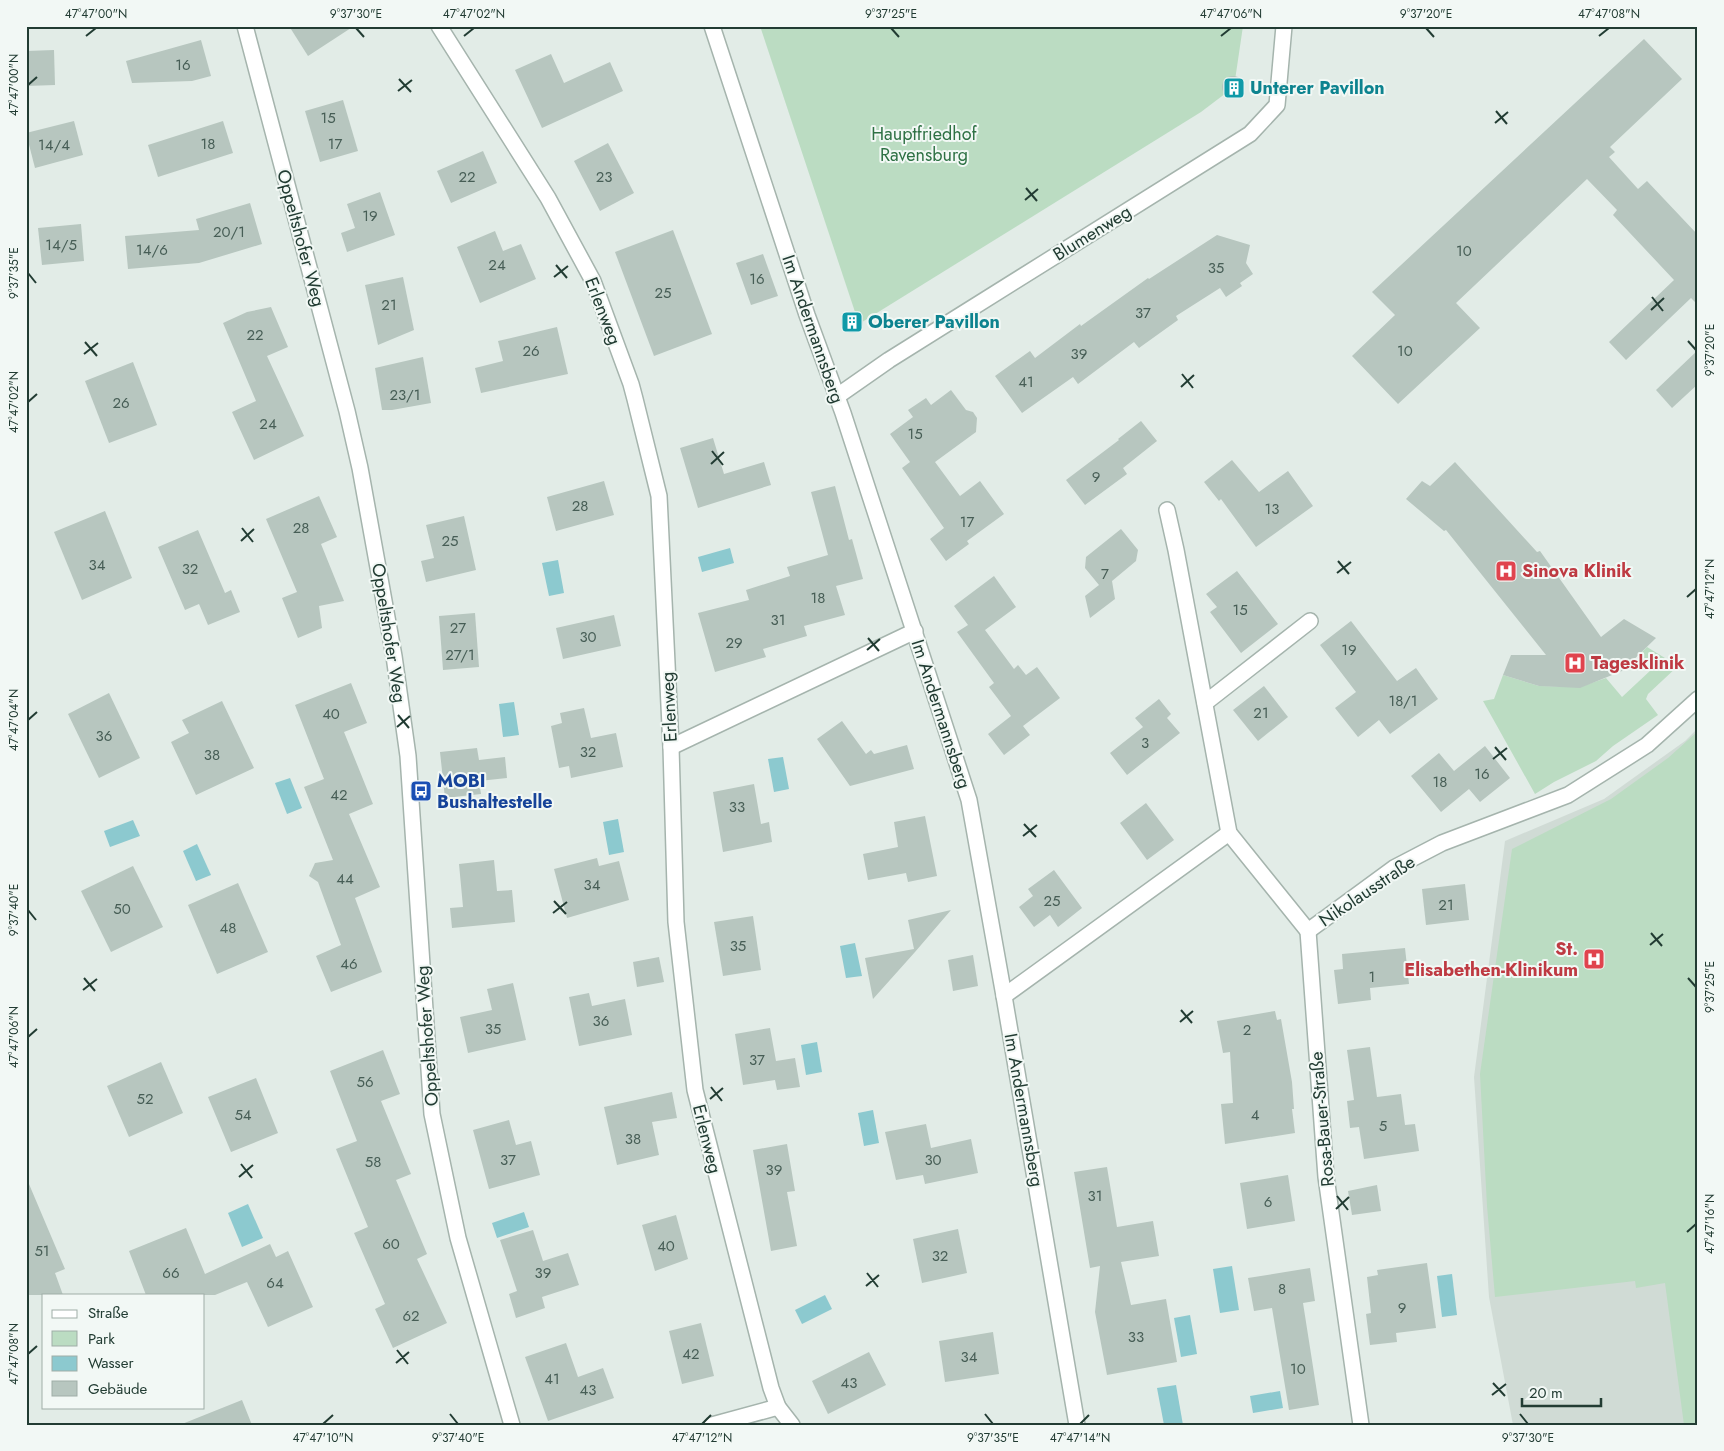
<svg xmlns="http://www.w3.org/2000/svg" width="1724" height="1451" viewBox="0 0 1724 1451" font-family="Jost,sans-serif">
<rect width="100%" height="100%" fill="#e2ece7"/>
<polygon fill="#d0dbd5" points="1698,728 1698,1425 1513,1425 1489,1297 1474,1077 1505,841 1604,799 1685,741"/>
<g fill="#bbdcc2">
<polygon points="760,26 1243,26 1234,87 1201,112 859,324"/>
<polygon points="1647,647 1678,666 1648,694 1646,699 1658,715 1613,746 1596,761 1554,782 1535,794 1483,701 1494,699 1503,675 1539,686 1580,687 1606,678 1622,697 1652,669 1640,654"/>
<polygon points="1698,731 1698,1425 1684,1425 1665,1283 1636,1288 1635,1281 1495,1297 1487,1206 1480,1074 1512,849 1611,799 1668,758"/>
</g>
<g fill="#8cc9cf">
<polygon points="730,548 734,563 702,572 698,557"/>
<polygon points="558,560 564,593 549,596 542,563"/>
<polygon points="514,702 519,735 503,737 499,704"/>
<polygon points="783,757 789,789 774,792 768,759"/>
<polygon points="290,778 302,808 287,814 275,783"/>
<polygon points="618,819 624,852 609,855 603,822"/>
<polygon points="133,820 140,836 110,847 104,831"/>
<polygon points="197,844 211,875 196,881 183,851"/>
<polygon points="855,943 862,976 846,978 840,946"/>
<polygon points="817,1042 822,1072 806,1075 801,1045"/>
<polygon points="873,1110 879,1143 864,1146 858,1113"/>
<polygon points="248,1204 263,1238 242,1247 228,1213"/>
<polygon points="524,1212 529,1227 497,1238 492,1223"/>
<polygon points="1232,1266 1239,1310 1220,1313 1213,1269"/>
<polygon points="1452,1274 1457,1315 1442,1317 1437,1276"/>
<polygon points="825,1295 832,1309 802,1324 795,1310"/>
<polygon points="1190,1315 1197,1354 1181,1357 1174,1318"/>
<polygon points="1176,1385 1183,1425 1164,1425 1157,1388"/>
<polygon points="1280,1391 1283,1408 1253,1413 1250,1396"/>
</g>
<g fill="#b7c6bf">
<polygon points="289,26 354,26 308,56"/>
<polygon points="1644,39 1682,79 1610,147 1615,152 1609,157 1638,189 1647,181 1698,235 1698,305 1691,298 1626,360 1609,342 1674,280 1613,215 1617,210 1587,179 1456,303 1480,328 1398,404 1352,356 1395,315 1372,292"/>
<polygon points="201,40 211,76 192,81 132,83 126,61"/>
<polygon points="54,50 55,85 26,86 26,51"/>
<polygon points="551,54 564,83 610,62 623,91 542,128 515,70"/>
<circle cx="1233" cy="87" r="11"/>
<polygon points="343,100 358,151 320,162 305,111"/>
<polygon points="74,121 83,155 35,168 26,133"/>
<polygon points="223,121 233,153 158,177 148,145"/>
<polygon points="608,143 634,193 600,211 574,161"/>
<polygon points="483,151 497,183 451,203 437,171"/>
<polygon points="380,192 395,235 347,252 341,233 355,228 347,204"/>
<polygon points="250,203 262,244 199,263 128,269 125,236 199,230 196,219"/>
<polygon points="81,224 84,261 42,265 38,228"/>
<polygon points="673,230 712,334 654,356 615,252"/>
<polygon points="495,231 503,251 521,244 536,279 480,303 457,247"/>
<polygon points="1217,235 1250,245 1246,263 1253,274 1240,283 1242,286 1226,297 1220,288 1176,316 1178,320 1139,348 1134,342 1078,384 1073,377 1022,413 995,376 1030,351 1035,358 1080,324 1081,326 1148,278 1149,279"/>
<polygon points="763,254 778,296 751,305 736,263"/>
<polygon points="403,277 414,330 378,345 365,285"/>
<polygon points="271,307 288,347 267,356 304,436 254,460 232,412 256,401 223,323 247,312"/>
<circle cx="852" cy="322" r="11"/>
<polygon points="557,327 568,374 481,393 475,368 503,361 498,341"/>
<polygon points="1698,350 1698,384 1672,408 1656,390"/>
<polygon points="423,357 431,403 392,410 382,410 375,368"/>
<polygon points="133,362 157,425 109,443 85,381"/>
<polygon points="951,390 966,410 973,412 977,418 976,432 935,462 960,496 980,481 1004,514 967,541 969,544 946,561 930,539 944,528 902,468 910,462 890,434 913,417 908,410 926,398 931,405"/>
<polygon points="1141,421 1157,441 1123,468 1127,474 1085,505 1066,480 1119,440 1118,439"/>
<polygon points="713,438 724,474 764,462 771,485 698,508 680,448"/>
<polygon points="1232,460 1259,492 1288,471 1313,506 1256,547 1221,499 1219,501 1204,482"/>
<polygon points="1455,462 1537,552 1540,551 1601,637 1624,619 1656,638 1622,671 1580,688 1539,686 1503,675 1511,655 1546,655 1446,530 1444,531 1406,499 1422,481 1430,486"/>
<polygon points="604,481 614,515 556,531 547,497"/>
<polygon points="835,486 849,540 852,539 863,579 836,586 845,615 804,626 807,636 763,649 766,657 715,672 698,613 749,600 746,590 790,576 787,567 828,555 811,492"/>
<polygon points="319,496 337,537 321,544 344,601 319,606 322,628 298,638 282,598 297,592 266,519"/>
<polygon points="105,511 132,578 82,600 54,532"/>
<polygon points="464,516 476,570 426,582 421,561 434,558 426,525"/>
<polygon points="1121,529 1138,550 1136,561 1112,581 1115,599 1090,618 1085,596 1099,585 1085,568 1086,557"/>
<polygon points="198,530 225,593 231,590 240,612 208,625 199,604 185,610 158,547"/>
<polygon points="1237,571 1278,624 1241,653 1210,612 1217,607 1206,594"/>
<polygon points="994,576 1016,607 985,630 1014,669 1018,665 1026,675 1037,667 1060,698 1023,726 1030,735 1004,755 988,734 1011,716 989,687 994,683 957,632 968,625 954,606"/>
<polygon points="475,613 479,667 443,670 439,616"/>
<polygon points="614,615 621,646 563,659 556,628"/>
<polygon points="1351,621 1397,681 1416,668 1438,699 1390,734 1379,720 1358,737 1335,708 1356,692 1320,645"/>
<polygon points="351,683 367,723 344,732 373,804 349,814 380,887 355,898 382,972 331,992 316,956 341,945 318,882 309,876 315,863 333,860 304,787 324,779 295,705"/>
<polygon points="1264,686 1288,717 1258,741 1233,710"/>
<polygon points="109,693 140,758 99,778 68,714"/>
<polygon points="1159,699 1171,714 1167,718 1180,733 1127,775 1110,753 1143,727 1135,718"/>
<polygon points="222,701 254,768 196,795 171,742 189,733 182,720"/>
<polygon points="584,708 591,738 616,733 623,767 571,778 569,766 559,768 551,726 562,723 560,713"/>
<polygon points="842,721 866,754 871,750 874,754 907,745 914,769 850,786 817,739"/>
<polygon points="1485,746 1510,778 1480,802 1469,789 1441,812 1411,776 1439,753 1454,771"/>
<polygon points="477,748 479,760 505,757 507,778 479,781 481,794 445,798 440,752"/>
<polygon points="754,784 761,824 769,822 772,842 723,852 713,792"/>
<polygon points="1146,803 1174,840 1147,860 1120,823"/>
<polygon points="925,816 937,876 908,882 906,873 868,880 863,854 898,847 894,822"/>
<polygon points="597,858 599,866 619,861 629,900 567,918 554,869"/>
<polygon points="494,860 497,891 512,890 515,922 452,928 450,908 463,907 459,864"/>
<polygon points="133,866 163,927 111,952 81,891"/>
<polygon points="1054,870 1082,908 1058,927 1050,915 1034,927 1019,907 1033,896 1028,889"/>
<polygon points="238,883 268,952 217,974 188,905"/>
<polygon points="1465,884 1469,920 1426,925 1422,889"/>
<polygon points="951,910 915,952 873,999 865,958 914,949 908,920"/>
<polygon points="753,916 761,970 723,976 714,922"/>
<polygon points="1405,948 1409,984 1370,988 1371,1000 1338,1004 1334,970 1343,969 1342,954"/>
<polygon points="973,955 978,986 953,991 948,960"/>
<polygon points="659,957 664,982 637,987 633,962"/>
<polygon points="513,983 526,1040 468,1053 460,1017 492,1010 487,989"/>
<polygon points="589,993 592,1006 625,999 632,1035 579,1046 569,997"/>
<polygon points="1275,1011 1277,1020 1281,1019 1292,1082 1294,1109 1292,1109 1295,1133 1225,1144 1221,1104 1233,1103 1230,1052 1223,1053 1217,1021"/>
<polygon points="770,1028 776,1061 795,1058 800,1087 777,1090 775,1080 743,1085 735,1034"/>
<polygon points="1370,1047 1377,1097 1401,1094 1405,1125 1415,1124 1419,1151 1364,1159 1359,1127 1350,1128 1347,1101 1354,1100 1347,1050"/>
<polygon points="383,1050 400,1094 381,1101 411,1174 396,1180 427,1254 417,1259 447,1323 393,1348 375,1309 385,1304 354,1233 368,1227 336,1149 357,1141 330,1071"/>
<polygon points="161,1062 183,1113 129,1137 107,1086"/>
<polygon points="256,1078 278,1133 231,1152 208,1097"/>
<polygon points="672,1092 677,1118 652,1122 659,1155 617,1165 604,1107"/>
<polygon points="509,1120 516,1145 531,1141 540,1175 489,1189 473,1130"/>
<polygon points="926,1124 931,1148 971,1139 978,1173 925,1184 923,1175 896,1180 885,1132"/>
<polygon points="787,1144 795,1191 787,1192 797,1246 771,1251 753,1150"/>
<polygon points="1107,1167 1117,1227 1153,1221 1159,1256 1121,1262 1131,1305 1166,1299 1177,1362 1107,1375 1095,1312 1100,1266 1090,1268 1074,1172"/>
<polygon points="1288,1175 1295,1221 1247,1229 1240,1183"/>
<polygon points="26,1177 65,1269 55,1273 63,1295 26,1295"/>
<polygon points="1377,1185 1381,1211 1352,1215 1348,1191"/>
<polygon points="676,1215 688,1259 655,1271 642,1225"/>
<polygon points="186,1228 205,1274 270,1244 276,1257 288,1251 313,1307 268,1327 247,1282 215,1295 146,1295 129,1251"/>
<polygon points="958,1229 967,1273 922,1283 913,1239"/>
<polygon points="533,1230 543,1261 568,1253 579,1285 542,1297 545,1308 516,1318 509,1294 517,1291 500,1240"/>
<polygon points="1427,1263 1436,1328 1396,1333 1397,1342 1370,1345 1366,1314 1371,1313 1367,1277 1378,1275 1377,1270"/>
<polygon points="1310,1268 1315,1301 1303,1303 1319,1405 1289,1410 1272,1308 1254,1311 1248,1278"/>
<polygon points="701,1323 714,1376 682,1384 669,1331"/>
<polygon points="993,1332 999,1374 945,1382 939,1341"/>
<polygon points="566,1343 578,1377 603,1368 614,1398 548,1421 525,1357"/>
<polygon points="869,1352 886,1385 828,1414 812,1381"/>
<polygon points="242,1400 252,1425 182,1425 182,1424"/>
</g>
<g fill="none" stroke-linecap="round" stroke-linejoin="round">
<g stroke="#a5b4ad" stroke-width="18">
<g id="street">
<polyline points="245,26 347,411 360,468 394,656 408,756 432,1114 458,1238 512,1425"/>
<polyline points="439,26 548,198 593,281 631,384 635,399 659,496 671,747 676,922 695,1090 771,1388 778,1407 792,1425"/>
<polyline points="712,26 807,315 843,413 969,800 1004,996 1077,1425"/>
<polyline points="836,397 889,360 1250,134 1277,105 1284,26"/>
<polyline points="1167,510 1176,550 1229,833 1308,931"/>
<polyline points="1205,703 1310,621"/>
<polyline points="671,747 915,631"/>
<polyline points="1308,931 1326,1177 1361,1425"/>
<polyline points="1308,931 1394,868 1442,843 1568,795 1647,745 1698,699"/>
<polyline points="1004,996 1229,833"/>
<polyline points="712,1425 778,1407"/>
</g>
</g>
<use href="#street" stroke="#fff" stroke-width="15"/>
</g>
<path fill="none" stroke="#223c33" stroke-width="2" d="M356,28l8,9M891,28l8,9M1426,28l8,9M86,36l10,-8M464,36l10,-8M1221,36l10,-8M1599,36l10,-8M399,79l12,13M28,85l9,-8M398,91l14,-11M1496,111l11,13M1495,123l13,-11M1026,188l11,13M1025,200l13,-11M556,265l11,13M28,273l8,10M554,277l14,-11M1652,297l11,14M1651,310l13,-12M1688,341l8,9M85,342l12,14M84,354l14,-11M1182,374l11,14M1181,387l13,-12M28,402l9,-8M712,451l11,14M711,464l13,-12M242,528l11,14M241,541l13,-12M1338,561l11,13M1337,573l14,-11M1687,597l9,-8M868,638l11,13M867,650l13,-11M398,715l11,13M28,720l9,-8M397,727l13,-11M1495,747l11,13M1493,759l14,-11M1024,824l12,13M1023,836l14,-11M554,901l12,13M28,910l8,10M553,913l14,-11M1651,933l11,13M1650,945l13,-11M84,978l11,13M1688,978l8,9M83,990l14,-11M1181,1010l11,13M1180,1022l13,-11M28,1037l9,-8M711,1087l11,14M710,1099l13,-11M241,1164l11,14M239,1177l14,-12M1337,1196l11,14M1336,1209l13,-12M1687,1232l9,-8M867,1273l11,14M866,1286l13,-11M397,1350l11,14M28,1354l9,-8M396,1363l13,-11M1493,1383l12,13M1492,1395l14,-11M450,1414l8,10M985,1414l8,10M1520,1414l8,10M323,1424l10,-9M702,1424l9,-9M1080,1424l9,-9"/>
<defs>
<g id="building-square" transform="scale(1.125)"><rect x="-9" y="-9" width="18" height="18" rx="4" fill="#0f9aa8" stroke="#f2f8f5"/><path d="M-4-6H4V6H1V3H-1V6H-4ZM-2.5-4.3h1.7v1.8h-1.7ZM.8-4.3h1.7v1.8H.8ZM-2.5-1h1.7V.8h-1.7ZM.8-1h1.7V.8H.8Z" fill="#fff"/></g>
<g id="hospital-square" transform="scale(1.125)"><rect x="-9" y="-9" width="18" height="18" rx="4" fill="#e0444e" stroke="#f2f8f5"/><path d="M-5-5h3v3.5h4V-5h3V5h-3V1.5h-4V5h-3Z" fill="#fff"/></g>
<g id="bus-square" transform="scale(1.125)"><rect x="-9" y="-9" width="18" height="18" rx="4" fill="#1a4fb4" stroke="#f2f8f5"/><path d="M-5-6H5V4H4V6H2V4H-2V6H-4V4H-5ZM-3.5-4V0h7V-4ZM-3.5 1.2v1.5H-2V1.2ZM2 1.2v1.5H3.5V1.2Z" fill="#fff"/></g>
</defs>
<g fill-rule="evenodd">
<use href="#building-square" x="1234" y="88"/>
<use href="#building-square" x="852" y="322"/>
<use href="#hospital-square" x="1506" y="571"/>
<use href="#hospital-square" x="1575" y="663"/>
<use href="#bus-square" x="421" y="791"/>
<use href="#hospital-square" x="1594" y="959"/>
</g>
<g text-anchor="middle" stroke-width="4" stroke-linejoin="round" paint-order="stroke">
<g font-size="15" fill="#475e56">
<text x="183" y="70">16</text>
<text x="328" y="123">15</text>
<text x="208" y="149">18</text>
<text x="335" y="149">17</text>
<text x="54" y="150">14/4</text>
<text x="467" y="182">22</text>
<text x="604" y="182">23</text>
<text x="370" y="221">19</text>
<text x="229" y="237">20/1</text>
<text x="61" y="250">14/5</text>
<text x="152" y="255">14/6</text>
<text x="1464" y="256">10</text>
<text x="497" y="270">24</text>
<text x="1216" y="273">35</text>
<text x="757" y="284">16</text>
<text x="663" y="298">25</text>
<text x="389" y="310">21</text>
<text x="1143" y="318">37</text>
<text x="255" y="340">22</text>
<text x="531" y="356">26</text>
<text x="1405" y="356">10</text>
<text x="1079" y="359">39</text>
<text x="1026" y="387">41</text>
<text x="405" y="400">23/1</text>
<text x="121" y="408">26</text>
<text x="268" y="429">24</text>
<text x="915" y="439">15</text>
<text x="1096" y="482">9</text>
<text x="580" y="511">28</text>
<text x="1272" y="514">13</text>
<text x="967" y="527">17</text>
<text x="301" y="533">28</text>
<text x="450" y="546">25</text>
<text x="97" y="570">34</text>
<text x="190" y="574">32</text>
<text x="1105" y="579">7</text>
<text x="818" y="603">18</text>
<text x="1240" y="615">15</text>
<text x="778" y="625">31</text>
<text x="458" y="633">27</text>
<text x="588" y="642">30</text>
<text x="734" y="648">29</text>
<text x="1349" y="655">19</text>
<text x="460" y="660">27/1</text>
<text x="1403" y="706">18/1</text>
<text x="1261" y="718">21</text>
<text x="331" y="719">40</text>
<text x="104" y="741">36</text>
<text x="1145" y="748">3</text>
<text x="588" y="757">32</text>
<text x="212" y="760">38</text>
<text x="1482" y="779">16</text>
<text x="1440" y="787">18</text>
<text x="339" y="800">42</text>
<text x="737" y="812">33</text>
<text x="345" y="884">44</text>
<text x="592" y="890">34</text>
<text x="1052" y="906">25</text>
<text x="1446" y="910">21</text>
<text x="122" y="914">50</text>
<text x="228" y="933">48</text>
<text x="738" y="951">35</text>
<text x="349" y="969">46</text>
<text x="1372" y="982">1</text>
<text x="601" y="1026">36</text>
<text x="493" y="1034">35</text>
<text x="1247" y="1035">2</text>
<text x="757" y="1065">37</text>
<text x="365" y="1087">56</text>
<text x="145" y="1104">52</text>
<text x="243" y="1120">54</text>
<text x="1255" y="1120">4</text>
<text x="1383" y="1131">5</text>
<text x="633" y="1144">38</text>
<text x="508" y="1165">37</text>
<text x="933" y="1165">30</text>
<text x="373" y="1167">58</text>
<text x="774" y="1175">39</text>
<text x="1095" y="1201">31</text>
<text x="1268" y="1207">6</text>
<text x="391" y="1249">60</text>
<text x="666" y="1251">40</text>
<text x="42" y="1256">51</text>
<text x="940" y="1261">32</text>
<text x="171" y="1278">66</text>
<text x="543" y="1278">39</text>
<text x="275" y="1288">64</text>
<text x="1282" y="1294">8</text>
<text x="1402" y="1313">9</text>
<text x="411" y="1321">62</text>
<text x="1136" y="1342">33</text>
<text x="691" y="1359">42</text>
<text x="969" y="1362">34</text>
<text x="1298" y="1374">10</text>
<text x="552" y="1384">41</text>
<text x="849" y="1388">43</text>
<text x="588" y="1395">43</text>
</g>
<g font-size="18" font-weight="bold" fill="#0d838f" stroke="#f2f8f5" text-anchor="start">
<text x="1250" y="94">Unterer Pavillon</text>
<text x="868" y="328">Oberer Pavillon</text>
</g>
<g font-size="18" fill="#2e7144" stroke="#f2f8f5">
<text x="924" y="140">Hauptfriedhof<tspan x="924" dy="21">Ravensburg</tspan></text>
</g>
<g font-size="18" fill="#223c33" stroke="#f2f8f5">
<text transform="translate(1092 233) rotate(-32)" y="6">Blumenweg</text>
<text transform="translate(301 238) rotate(75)" y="6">Oppeltshofer Weg</text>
<text transform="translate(603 311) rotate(69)" y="6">Erlenweg</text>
<text transform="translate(813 329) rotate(71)" y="6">Im Andermannsberg</text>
<text transform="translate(389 633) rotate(81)" y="6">Oppeltshofer Weg</text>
<text transform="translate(669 707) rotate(-93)" y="6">Erlenweg</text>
<text transform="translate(941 714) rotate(72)" y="6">Im Andermannsberg</text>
<text transform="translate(1367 891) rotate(-34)" y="6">Nikolausstraße</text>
<text transform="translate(427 1036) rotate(-94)" y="6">Oppeltshofer Weg</text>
<text transform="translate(1024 1110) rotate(80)" y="6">Im Andermannsberg</text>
<text transform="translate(1322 1119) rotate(-95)" y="6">Rosa-Bauer-Straße</text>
<text transform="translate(707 1139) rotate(76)" y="6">Erlenweg</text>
</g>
<g font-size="18" font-weight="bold" fill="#be3a42" stroke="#f2f8f5" text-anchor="start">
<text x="1522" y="577">Sinova Klinik</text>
<text x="1591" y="669">Tagesklinik</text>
<text x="1578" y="955" text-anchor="end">St.<tspan x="1578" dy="21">Elisabethen-Klinikum</tspan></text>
</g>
<g font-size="18" font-weight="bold" fill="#164399" stroke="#f2f8f5" text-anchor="start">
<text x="437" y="787">MOBI<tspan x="437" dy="21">Bushaltestelle</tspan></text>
</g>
</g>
<rect width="1724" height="1451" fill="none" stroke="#f2f8f5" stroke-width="55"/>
<rect x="42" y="1294" width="162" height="115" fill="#f2f8f5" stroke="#9fada7"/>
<rect x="52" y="1310" width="25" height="8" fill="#ffffff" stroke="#9fada7"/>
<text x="88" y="1318" font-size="15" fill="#223c33">Straße</text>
<rect x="52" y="1331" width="25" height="15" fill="#bbdcc2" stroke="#9fada7"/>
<text x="88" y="1344" font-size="15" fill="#223c33">Park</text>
<rect x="52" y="1356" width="25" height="15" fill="#8cc9cf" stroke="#9fada7"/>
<text x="88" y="1368" font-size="15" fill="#223c33">Wasser</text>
<rect x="52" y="1381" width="25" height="15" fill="#b7c6bf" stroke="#9fada7"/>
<text x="88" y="1394" font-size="15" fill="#223c33">Gebäude</text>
<path d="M1522 1398v8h79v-8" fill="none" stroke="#223c33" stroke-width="2.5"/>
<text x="1529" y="1398" font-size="15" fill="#223c33" stroke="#f2f8f5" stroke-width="4" paint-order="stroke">20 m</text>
<rect x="28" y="28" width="1668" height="1396" fill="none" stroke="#223c33" stroke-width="2"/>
<g font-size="12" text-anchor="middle" fill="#223c33">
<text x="96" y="18">47°47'00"N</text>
<text x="356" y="18">9°37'30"E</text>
<text x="474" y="18">47°47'02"N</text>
<text x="891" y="18">9°37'25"E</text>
<text x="1231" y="18">47°47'06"N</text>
<text x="1426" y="18">9°37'20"E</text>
<text x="1609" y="18">47°47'08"N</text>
<text transform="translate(14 85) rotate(-90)" y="4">47°47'00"N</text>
<text transform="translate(14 273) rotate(-90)" y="4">9°37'35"E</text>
<text transform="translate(1710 350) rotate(-90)" y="4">9°37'20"E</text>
<text transform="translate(14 402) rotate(-90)" y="4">47°47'02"N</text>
<text transform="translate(1710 589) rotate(-90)" y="4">47°47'12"N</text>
<text transform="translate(14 720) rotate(-90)" y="4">47°47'04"N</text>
<text transform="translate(14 910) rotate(-90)" y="4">9°37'40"E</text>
<text transform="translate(1710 987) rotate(-90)" y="4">9°37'25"E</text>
<text transform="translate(14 1037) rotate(-90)" y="4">47°47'06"N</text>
<text transform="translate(1710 1224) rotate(-90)" y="4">47°47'16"N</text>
<text transform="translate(14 1354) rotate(-90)" y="4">47°47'08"N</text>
<text x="323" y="1442">47°47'10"N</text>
<text x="458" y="1442">9°37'40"E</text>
<text x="702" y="1442">47°47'12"N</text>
<text x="993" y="1442">9°37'35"E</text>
<text x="1080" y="1442">47°47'14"N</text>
<text x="1528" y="1442">9°37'30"E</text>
</g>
</svg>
